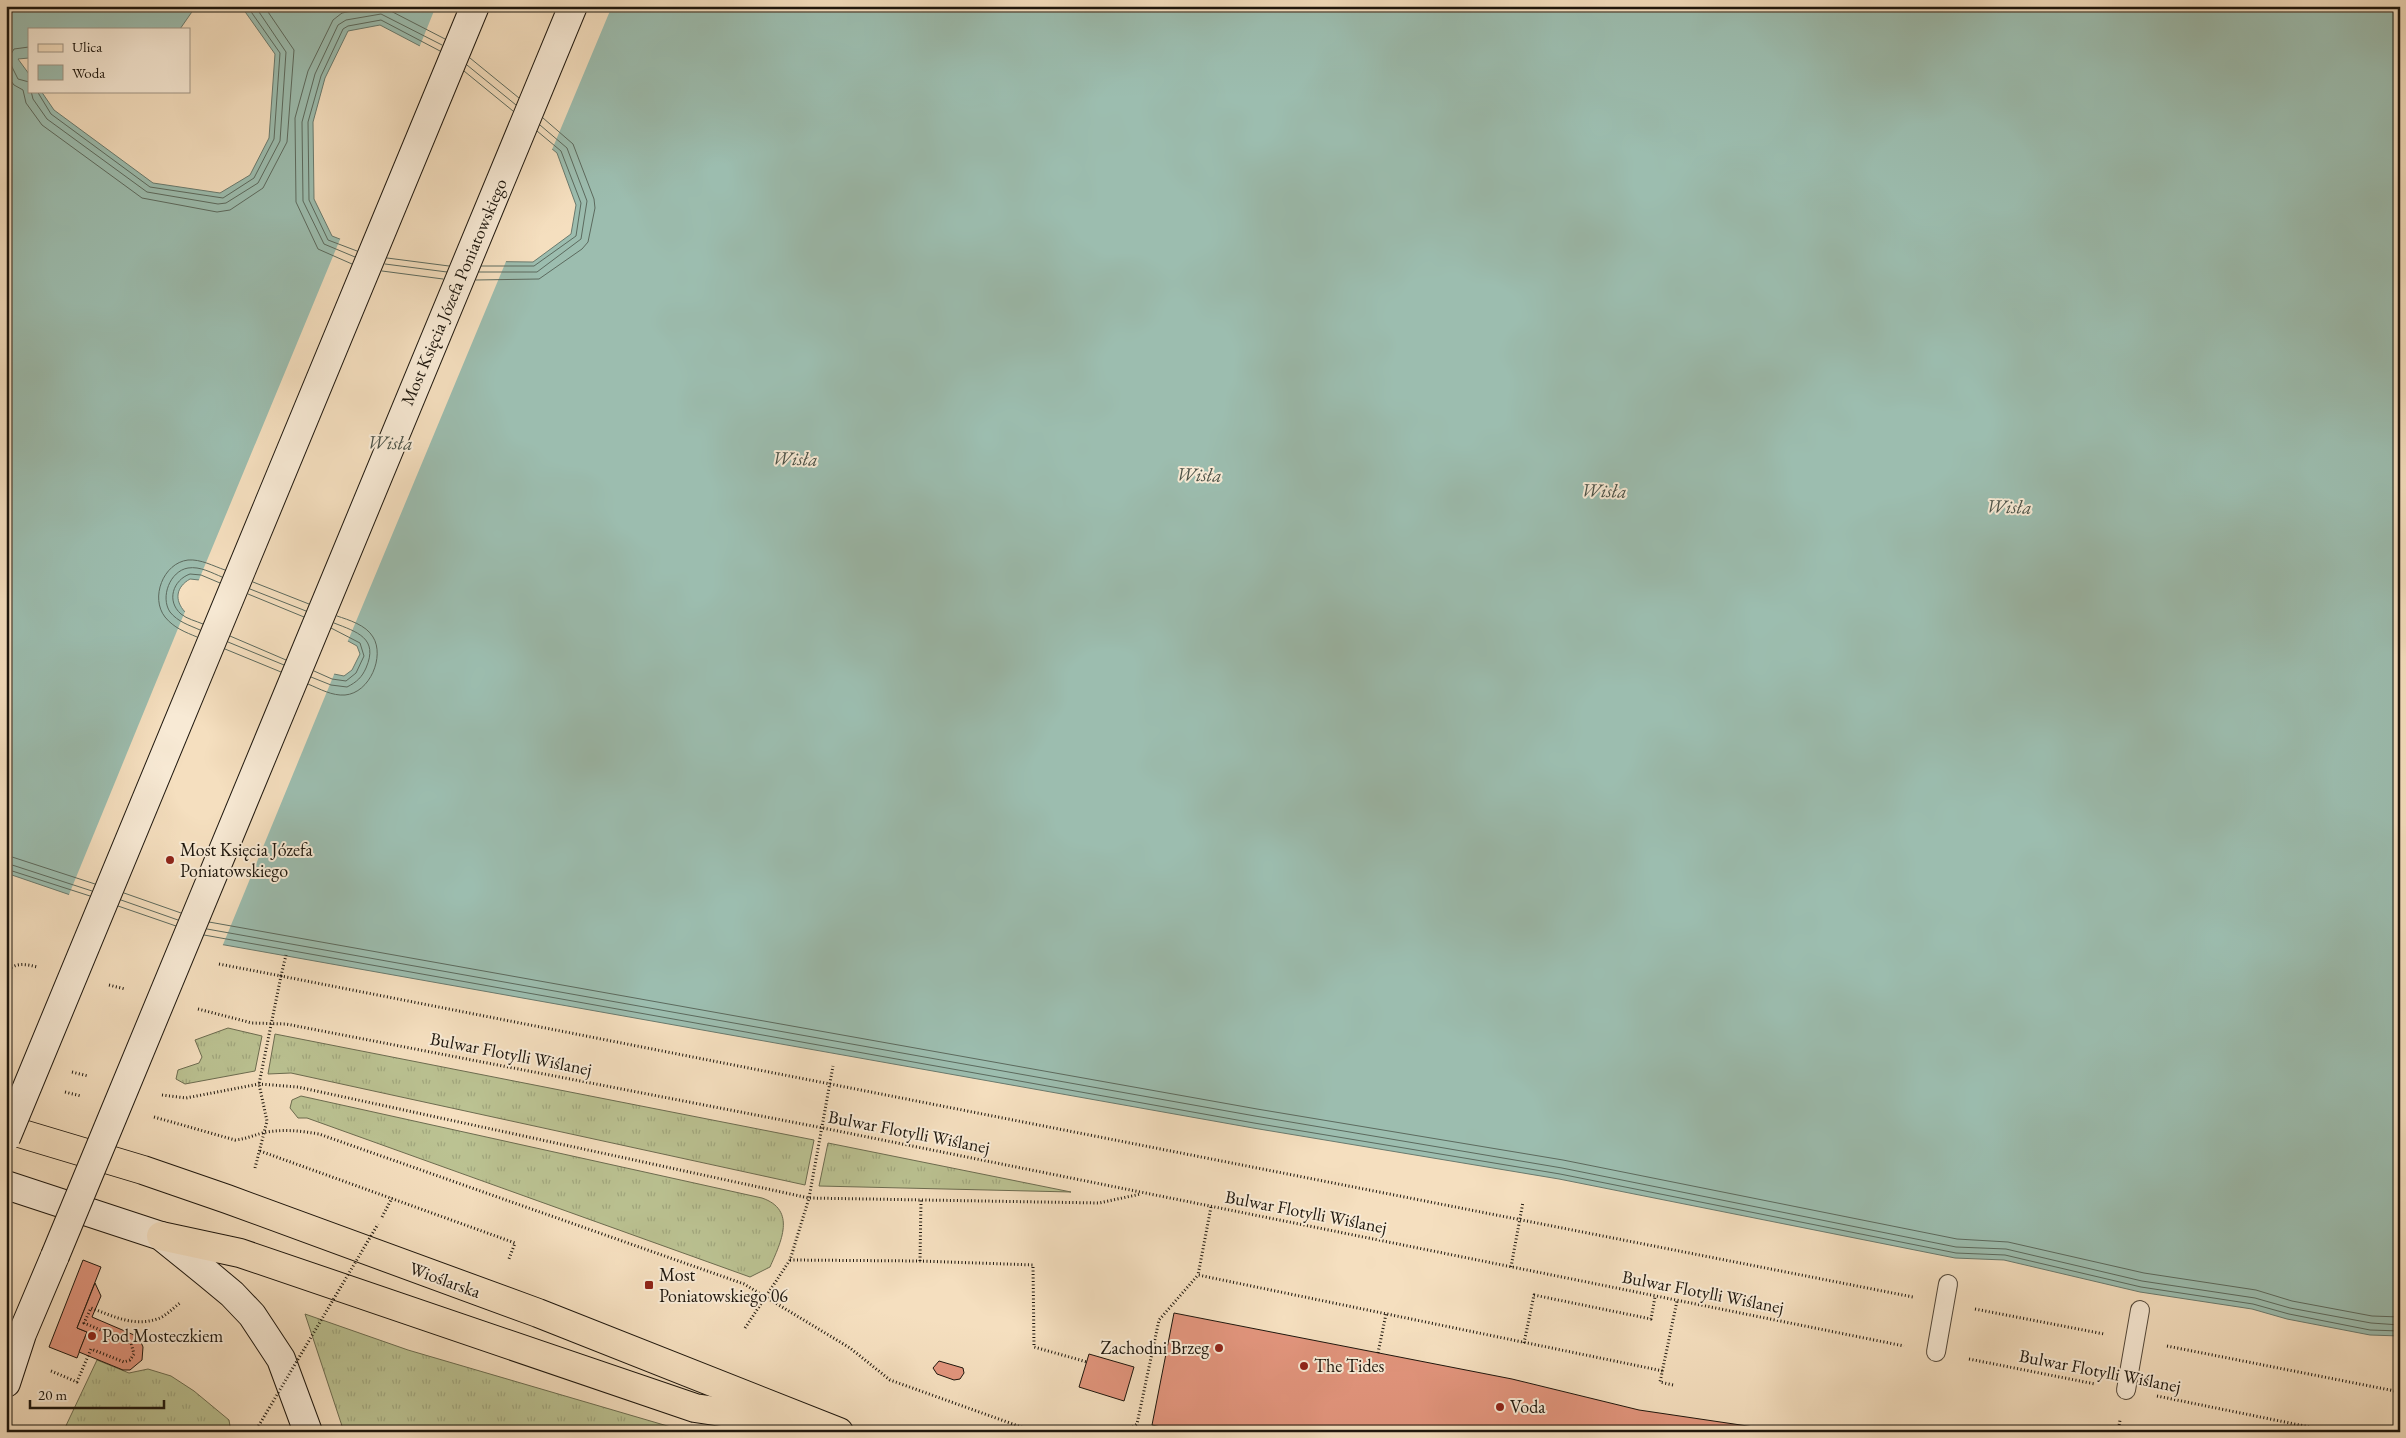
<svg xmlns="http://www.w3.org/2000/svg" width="2406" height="1438" viewBox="0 0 2406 1438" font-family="'EB Garamond',serif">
<defs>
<pattern id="grass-tufts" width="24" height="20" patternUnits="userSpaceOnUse" patternTransform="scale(1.25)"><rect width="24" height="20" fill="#bbc292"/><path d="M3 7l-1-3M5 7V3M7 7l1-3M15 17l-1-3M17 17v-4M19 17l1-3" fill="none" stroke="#a0a67d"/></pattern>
</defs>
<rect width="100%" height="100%" fill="#f5dfbf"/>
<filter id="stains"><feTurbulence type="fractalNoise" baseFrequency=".004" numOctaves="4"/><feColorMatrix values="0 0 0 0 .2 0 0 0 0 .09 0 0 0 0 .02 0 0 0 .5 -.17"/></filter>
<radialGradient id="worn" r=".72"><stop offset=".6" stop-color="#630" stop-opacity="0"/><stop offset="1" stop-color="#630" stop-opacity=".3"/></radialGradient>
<g fill="url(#grass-tufts)" stroke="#6c6c50">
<polygon points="228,1028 262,1036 255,1071 185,1084 176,1079 178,1070 199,1063 202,1057 195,1040"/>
<polygon points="275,1034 814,1140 805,1185 291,1073 268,1074"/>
<path d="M301,1096l461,102c35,12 19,44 8,69l-20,10 -443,-159h-9l-8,-10 2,-8z"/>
<polygon points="828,1143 1071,1192 819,1186"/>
<polygon points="305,1314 408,1350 688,1432 344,1432"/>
<polygon points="97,1360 129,1373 148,1369 171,1376 194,1391 229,1420 231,1432 63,1432"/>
</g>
<path fill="#9cbdaf" stroke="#697a6e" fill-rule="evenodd" d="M6,6h190l-16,23h-151v29l-11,1 11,15v17h12l13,19 99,73 67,10 30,-18 19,-37 6,-84 -34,-48h2159v1330l-30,-1 -83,-16 -35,-10 -112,-17 -136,-32 -49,-2 -396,-79 -306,-51 -1045,-186 -202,-69zM380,25l59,31 118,97 19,52 -5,29 -38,28 -87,-1 -78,-11 -36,-14 -18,-37 -1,-77 12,-44 23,-47zM190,579l9,1 149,61 9,5 3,8 -8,16 -8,6 -10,-2 -149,-62c-11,-12 -9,-25 5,-33z"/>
<g fill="#f5dfbf">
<polygon points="436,6 612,6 551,152 437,58 419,48"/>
<polygon points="341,237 369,247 446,258 507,259 347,643 198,582"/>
<polygon points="186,609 335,672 222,947 208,944 68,897"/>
</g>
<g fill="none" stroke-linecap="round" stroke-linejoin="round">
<g stroke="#5c6a5e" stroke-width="1">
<polyline points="381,6 445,39"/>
<polyline points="29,47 14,49 8,59 18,79 29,82"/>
<polyline points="470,58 519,98"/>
<polyline points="467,65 516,105"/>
<polyline points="464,71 513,111"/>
<polyline points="6,74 14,85 23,90 26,103 42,125 142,198 217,212 230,210 263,188 287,142 294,50 264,6"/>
<polyline points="31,91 33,99 47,119 147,192 218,204 226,203 258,183 280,141 286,52 255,6"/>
<polyline points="37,91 51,114 150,187 223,198 254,178 274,139 280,53 247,6"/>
<polyline points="357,251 328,240 309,200 308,122 321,76 343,29 348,26 381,20 440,51"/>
<polyline points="355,257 324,244 303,201 302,122 315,74 338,25 346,20 381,14 442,45"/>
<polyline points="387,258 449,266"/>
<polyline points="352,264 318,249 296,202 295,118 308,71 333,20 342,13 378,6"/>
<polyline points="385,264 447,272"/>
<polyline points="481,266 534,266 576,236 581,203 561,151 537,131"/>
<polyline points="382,271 443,279"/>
<polyline points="479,272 537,272 581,239 587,201 567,148 540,125"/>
<polyline points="476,280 539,279 582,249 588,242 595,208 594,199 573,144 543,118"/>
<polyline points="253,582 309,604"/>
<polyline points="250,589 306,611"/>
<polyline points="248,594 304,617"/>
<path d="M203,624c-7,-3 -16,-5 -22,-10 -15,-13 -8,-34 9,-40l11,1 19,8"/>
<path d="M200,630c-11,-5 -22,-8 -30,-18 -10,-15 0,-41 18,-44 12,-2 24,5 34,9"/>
<polyline points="230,636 286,660"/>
<path d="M197,637c-12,-5 -23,-9 -32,-20 -15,-19 -2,-54 23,-57 13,-1 25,6 37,10"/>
<polyline points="228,642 284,665"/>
<polyline points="225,649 281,672"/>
<polyline points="314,671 332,679 346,681 356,673 364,656 360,643 331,628"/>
<path d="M311,677l20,8 16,2c10,-5 15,-10 19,-19 13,-30 -9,-36 -32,-45"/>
<path d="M308,684c12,5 24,12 37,11 25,-2 40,-39 28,-58 -7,-12 -24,-17 -36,-21"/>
<polyline points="6,855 95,884"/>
<polyline points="6,863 92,891"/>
<polyline points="6,869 90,896"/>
<polyline points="124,893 181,913"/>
<polyline points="121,900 178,920"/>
<polyline points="118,906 176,926"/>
<polyline points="209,922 1257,1109 1563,1160 1957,1239 2008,1242 2144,1273 2256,1290 2292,1301 2372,1316 2400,1317"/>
<polyline points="207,929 1255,1116 1562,1168 1956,1247 2006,1249 2142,1281 2255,1298 2290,1308 2371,1323 2400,1325"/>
<polyline points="204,935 1254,1123 1560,1174 1956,1253 2005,1255 2141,1287 2253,1304 2289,1314 2370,1330 2400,1331"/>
</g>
</g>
<g fill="#e2957d" stroke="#1d160d">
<polygon points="83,1260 101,1267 77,1328 87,1332 77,1358 49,1347"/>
<polygon points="95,1283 101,1296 92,1317 134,1335 140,1340 143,1347 142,1360 130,1370 123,1370 79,1352 87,1332 77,1328"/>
<polygon points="1174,1313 1512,1379 1639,1410 1788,1432 1184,1432 1152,1425"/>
<polygon points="1089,1354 1134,1367 1124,1401 1079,1387"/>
<polygon points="939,1361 963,1368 964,1373 960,1379 954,1380 937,1374 933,1368"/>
</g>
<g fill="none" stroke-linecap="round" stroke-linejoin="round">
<g stroke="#53483a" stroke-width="20">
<g id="service">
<polyline points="1936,1352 1948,1284"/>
<polyline points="2126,1390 2140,1310"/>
</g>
</g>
<g stroke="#1d160d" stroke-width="30">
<g id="secondary">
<polyline points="6,1185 161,1236 208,1274 232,1294 252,1315 281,1359 308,1432"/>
<polyline points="6,1383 22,1334 55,1256"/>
</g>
</g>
<g stroke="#1d160d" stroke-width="30">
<g id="primary">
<polyline points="6,1129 143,1170 227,1199 538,1313 839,1432"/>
<polyline points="161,1236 240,1253 695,1408 782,1421"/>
</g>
</g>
<g stroke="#1d160d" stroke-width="3" stroke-dasharray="1 2.5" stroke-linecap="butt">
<polyline points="219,964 281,976 286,955"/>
<path d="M6,972c9,-10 20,-8 31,-5"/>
<polyline points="109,985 125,989"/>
<polyline points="198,1009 252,1023 286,1024 823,1128 1904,1346"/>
<polyline points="72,1072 88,1076"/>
<polyline points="65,1092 81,1096"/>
<polyline points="162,1095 186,1098 259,1084 298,1087 809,1198 1099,1203 1141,1194"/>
<path d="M154,1117l81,23c12,-1 21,-6 32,-8 18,-3 34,-1 52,2l425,150 106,64 40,32 145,52"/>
<polyline points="260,1151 515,1243 509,1259"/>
<polyline points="255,1168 267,1121 259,1084 281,976 1913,1297"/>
<polyline points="1211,1207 1198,1275 1663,1371"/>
<polyline points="382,1217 392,1198"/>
<polyline points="790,1260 920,1261 1033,1265 1034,1347 1087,1362"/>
<polyline points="920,1261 921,1200"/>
<polyline points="1511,1267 1523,1202"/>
<polyline points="1975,1309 2104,1334"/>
<polyline points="745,1328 790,1260 809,1198 833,1066"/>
<polyline points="1524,1343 1534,1295 1651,1319 1655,1297"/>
<polyline points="2167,1346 2400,1392"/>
<polyline points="1378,1353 1386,1314"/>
<polyline points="1969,1359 2095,1384"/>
<path d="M51,1371l26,11 14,-33 33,13 6,-2 4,-6 -3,-11 -47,-20 7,-15c22,8 42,19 66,11 8,-2 16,-11 23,-16"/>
<polyline points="1673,1385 1660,1382 1677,1301"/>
<polyline points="2157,1396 2334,1432"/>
<polyline points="1130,1429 1137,1424 1159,1320 1198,1275"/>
<polyline points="2118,1432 2120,1420"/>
</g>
<use href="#service" stroke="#f8ead5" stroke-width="18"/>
<use href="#secondary" stroke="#f8ead5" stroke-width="28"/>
<use href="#primary" stroke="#f5dfbf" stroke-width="28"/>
<g stroke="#1d160d" stroke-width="30" stroke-linecap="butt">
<g id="secondary-bridge">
<polyline points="6,1138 475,6"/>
<polyline points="55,1256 573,6"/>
</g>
</g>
<polyline stroke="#1d160d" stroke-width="3" stroke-dasharray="1 2.5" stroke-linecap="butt" points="255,1432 378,1224"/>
<use href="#secondary-bridge" stroke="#f8ead5" stroke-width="28"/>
</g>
<g fill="#8f2418" stroke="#f8ead5" stroke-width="2">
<circle cx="170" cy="860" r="5"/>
<rect x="644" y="1280" width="10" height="10" rx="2.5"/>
<circle cx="92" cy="1336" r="5"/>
<circle cx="1219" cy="1348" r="5"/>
<circle cx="1304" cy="1366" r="5"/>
<circle cx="1500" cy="1407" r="5"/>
</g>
<g text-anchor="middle" stroke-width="4" stroke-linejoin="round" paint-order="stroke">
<g font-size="18" fill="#1d160d" stroke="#f8ead5">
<text transform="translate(454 292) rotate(-67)" y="6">Most Księcia Józefa Poniatowskiego</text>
<text transform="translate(511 1054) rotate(11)" y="6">Bulwar Flotylli Wiślanej</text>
<text transform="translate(909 1132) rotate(11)" y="6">Bulwar Flotylli Wiślanej</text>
<text transform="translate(1306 1212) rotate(11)" y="6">Bulwar Flotylli Wiślanej</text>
<text transform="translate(445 1280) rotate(20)" y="6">Wioślarska</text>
<text transform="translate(1703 1292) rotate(11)" y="6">Bulwar Flotylli Wiślanej</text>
<text transform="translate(2100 1371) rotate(11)" y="6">Bulwar Flotylli Wiślanej</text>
</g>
<g font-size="18" fill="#1d160d" stroke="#f8ead5" text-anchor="start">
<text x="180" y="856">Most Księcia Józefa<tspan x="180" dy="21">Poniatowskiego</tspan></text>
<text x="659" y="1281">Most<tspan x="659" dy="21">Poniatowskiego 06</tspan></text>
<text x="102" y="1342">Pod Mosteczkiem</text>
<text x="1209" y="1354" text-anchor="end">Zachodni Brzeg</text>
<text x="1314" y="1372">The Tides</text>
<text x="1510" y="1413">Voda</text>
</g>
<g font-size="19" font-style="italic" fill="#495046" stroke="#f8ead5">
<text transform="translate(390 442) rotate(2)" y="7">Wisła</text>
<text transform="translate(795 458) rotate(2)" y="7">Wisła</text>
<text transform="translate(1199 474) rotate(2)" y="7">Wisła</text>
<text transform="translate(1604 490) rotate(2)" y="7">Wisła</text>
<text transform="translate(2009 506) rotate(2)" y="7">Wisła</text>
</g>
</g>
<rect width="2406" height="1438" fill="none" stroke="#f5dfbf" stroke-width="25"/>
<rect x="8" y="8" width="2391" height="1423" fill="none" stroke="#1d160d" stroke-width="2.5"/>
<rect x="12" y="12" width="2381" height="1413" fill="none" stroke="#1d160d"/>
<rect x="28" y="28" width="162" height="65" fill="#f8ead5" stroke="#a09585"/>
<rect x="38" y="44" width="25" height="8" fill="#f5dfbf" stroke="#a09585"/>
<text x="72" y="52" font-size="15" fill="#1d160d">Ulica</text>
<rect x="38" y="65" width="25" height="15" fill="#9cbdaf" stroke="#a09585"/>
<text x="72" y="78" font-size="15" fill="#1d160d">Woda</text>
<path d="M30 1400v8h134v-8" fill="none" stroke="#1d160d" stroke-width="2.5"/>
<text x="38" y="1400" font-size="15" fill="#1d160d" stroke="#f8ead5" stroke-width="4" paint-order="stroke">20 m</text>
<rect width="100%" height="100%" filter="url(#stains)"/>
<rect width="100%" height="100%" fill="url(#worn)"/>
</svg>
